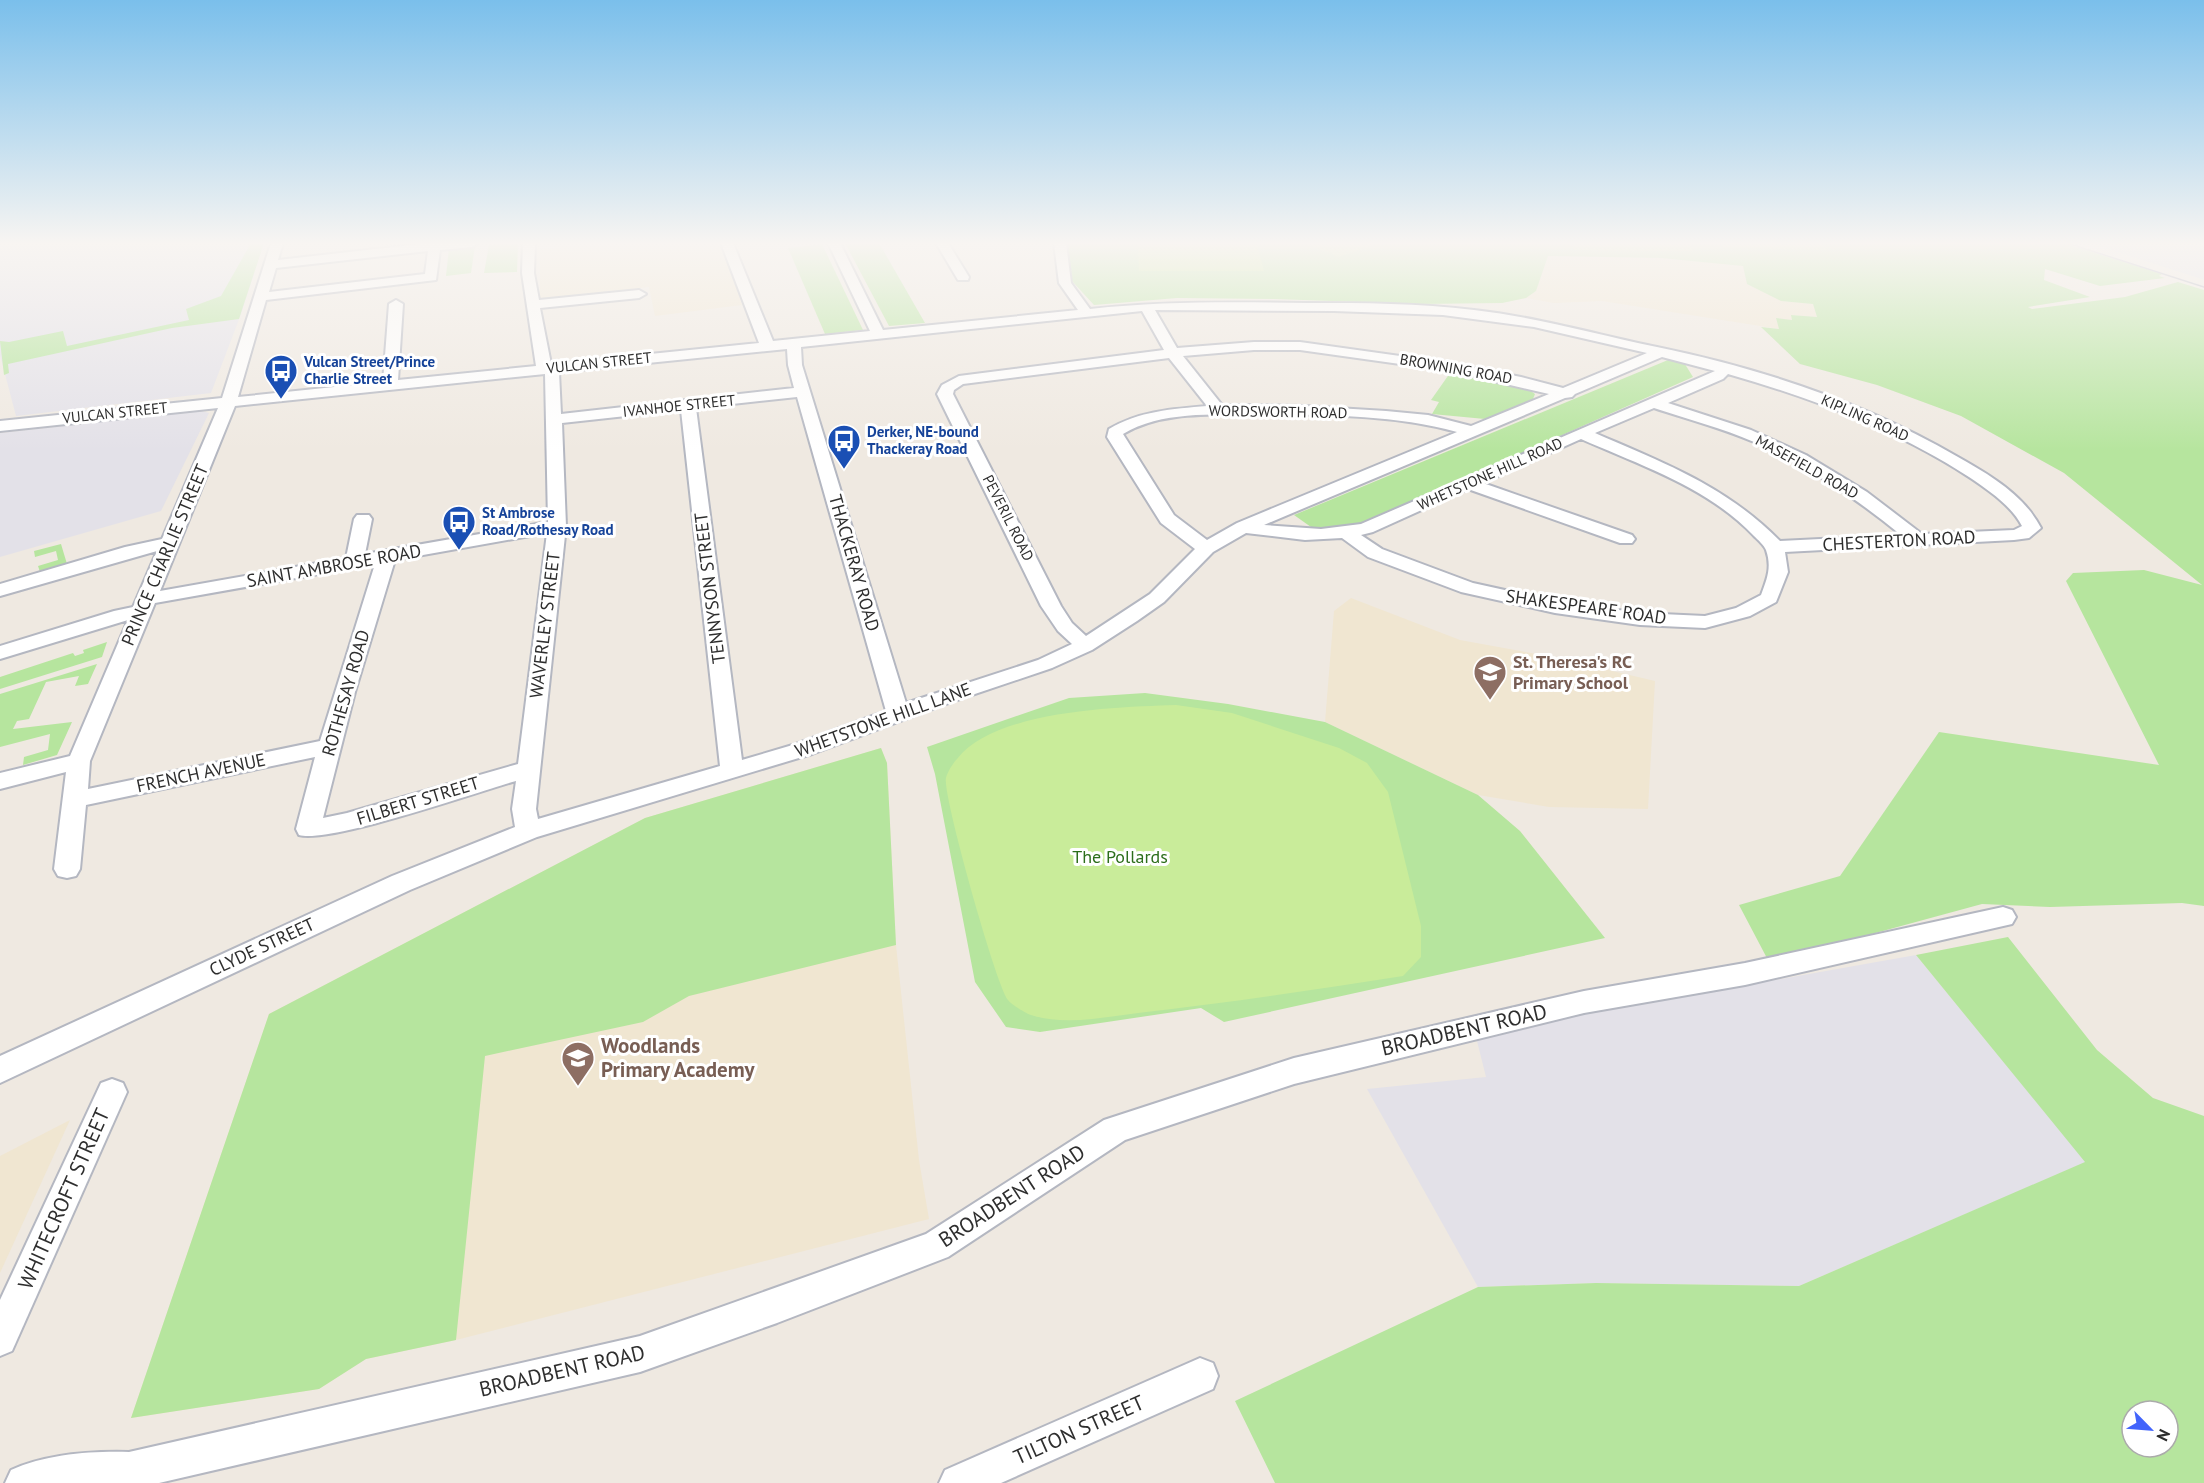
<svg xmlns="http://www.w3.org/2000/svg" width="2204" height="1483" viewBox="0 0 2204 1483" font-family="'PT Sans',sans-serif">
<rect width="100%" height="100%" fill="#efe9e1"/>
<g fill="#e3e1e8">
<polygon points="264,243 241,314 211,393 16,416 0,355 0,244"/>
<polygon points="2089,243 2204,243 2204,280 2202,279"/>
<polygon points="201,411 209,413 161,511 0,557 0,433"/>
<polygon points="1916,955 2086,1162 1799,1286 1596,1283 1478,1287 1367,1089 1486,1077 1475,1033"/>
</g>
<g fill="#f0e6d1">
<polygon points="594,243 723,243 742,305 655,316 649,287 540,300 540,250"/>
<polygon points="1548,256 1662,258 1744,266 1781,301 1813,304 1817,317 1792,315 1792,320 1776,318 1779,329 1602,301 1554,303 1526,298 1536,291"/>
<polygon points="1351,598 1460,640 1553,657 1655,681 1648,809 1549,807 1478,795 1325,722 1334,611"/>
<polygon points="881,748 887,763 896,945 919,1160 929,1219 456,1340 366,1359 319,1389 131,1418 269,1014 645,818"/>
<polygon points="70,1120 0,1273 0,1156"/>
</g>
<g fill="#b6e59e" fill-rule="evenodd">
<polygon points="251,243 264,243 239,319 172,328 8,364 9,373 4,375 0,341 9,342 63,331 67,346 189,320 186,309 221,296"/>
<polygon points="518,243 517,272 484,273 489,245"/>
<polygon points="845,243 879,243 925,323 889,326"/>
<polygon points="2064,243 2162,274 2159,276 2165,278 2100,286 2045,269 2044,280 2090,297 2028,307 2032,309 2125,297 2178,282 2204,290 2204,906 2182,903 2050,907 1982,904 1769,962 1739,905 1840,876 1939,732 2159,765 2066,581 2073,573 2144,570 2202,585 2064,473 1961,416 1877,385 1800,364 1761,327 1779,329 1776,318 1792,320 1791,315 1817,317 1813,304 1781,301 1747,284 1743,266 1661,258 1548,256 1536,291 1526,298 1502,303 1417,304 1274,299 1177,298 1094,305 1072,281 1065,244"/>
<polygon points="822,244 863,330 825,334 788,248"/>
<polygon points="475,246 471,273 446,276 449,248"/>
<polygon points="1668,360 1683,361 1693,377 1364,523 1341,527 1311,527 1294,515"/>
<polygon points="1450,373 1528,389 1535,394 1533,399 1485,419 1432,414 1439,402 1431,400"/>
<polygon points="61,544 67,564 40,572 38,566 58,560 56,551 35,557 34,551"/>
<polygon points="107,642 102,657 0,689 0,677 73,653 75,656 84,653 83,650"/>
<polygon points="97,664 88,684 75,686 79,676 46,682 29,719 17,721 13,729 72,722 57,755 23,765 24,757 48,750 50,734 0,747 0,694"/>
<polygon points="1145,693 1228,704 1325,722 1478,795 1520,831 1605,938 1224,1022 1201,1008 1040,1032 1006,1027 975,982 935,774 927,747 1069,698"/>
<polygon points="881,748 887,763 896,945 689,996 643,1022 485,1056 456,1340 366,1359 319,1389 131,1418 269,1014 645,818"/>
<path d="M2008,937l89,113 56,48 51,18v367h-929l-40,-82 243,-114 118,-4 203,3 286,-124 -169,-207zM2132,1411h36v36h-36z"/>
</g>
<g fill="#c9ec9a">
<polygon points="1304,243 1379,243 1339,257"/>
<polygon points="1570,243 1686,243 1694,251 1575,250"/>
<polygon points="1719,243 1822,243 1829,250 1724,248"/>
<polygon points="1138,245 1257,245 1264,271 1139,271"/>
<path d="M1176,705l56,8 107,35 28,15 21,29 33,134v31l-18,19c-88,14 -176,27 -265,37 -34,4 -73,13 -107,2 -6,-2 -19,-10 -23,-15 -11,-12 -66,-206 -62,-222 1,-5 7,-15 11,-19 38,-49 161,-52 219,-54z"/>
</g>
<g fill="none" stroke-linecap="round" stroke-linejoin="round">
<g stroke="#b4b7c1" stroke-width="4">
<g id="street">
<path d="M271,243h12l-5,17 151,-17h49l-6,4 -32,3 -4,30 -170,20 -28,97 145,-15 6,-78 7,-4 7,4 -5,76 138,-14 -14,-93 1,-30h12l-1,30 5,27 100,-10 7,4 -7,4 -99,10 11,56 208,-21 -38,-100h12l40,98 97,-10 -42,-88h12l43,87 195,-20 -19,-27 -5,-40h12l5,40 19,26c73,-8 144,-7 217,-6 56,0 112,0 167,7 62,7 121,24 183,37 102,21 209,56 301,110 32,18 66,38 83,71l-12,10 -15,2 -229,12 3,20 -12,30 -26,14 -45,12 -65,-3 -85,-12 -94,-21 -93,-35 -26,-19 -37,2 -59,-7 -33,19 -49,50 -27,19 -45,29 -40,18 -95,32 -145,54 -275,83 -127,53 -410,193v-27l392,-180 123,-49 -3,-18 4,-28c-39,11 -187,63 -217,54l-3,-6 19,-72 -229,48 -6,64 -4,7 -9,2 -9,-2 -4,-7 12,-97 -66,17v-16l70,-17 58,-136 -128,39v-13l114,-35 19,-4 24,-56 -157,45v-12l125,-37 37,-8 56,-131 -218,23v-10l222,-23zM428,251l-3,23 -156,18 7,-24zM1155,310l179,1 109,4 91,12 113,26 -84,35 -42,-11 -71,-14 -150,-21h-46l-77,6zM1142,311l22,39 -205,26 -17,9 -5,9 104,212 17,25 14,13 -34,16 -132,43 -104,-338 -1,-18zM787,349l1,16 6,23 -233,26 -2,-42zM1254,350h46l150,21 99,23 -78,32 -43,-11 -42,-4 -82,-5 -82,-1 -39,-49zM1662,357l53,14 -354,153 -40,5 -57,-4 301,-127 7,-1 3,-3zM1169,358l38,48c-35,3 -68,5 -98,23l-2,8 54,86 34,26 -45,45 -64,42 -14,-13 -11,-17 -108,-212 1,-4 9,-6zM545,374l3,148 -183,32 7,-35 -3,-4h-12l-3,4 -8,39 -186,33 75,-185zM1728,374c84,24 167,55 241,103 19,13 42,28 53,49l-8,4 -92,4 -55,-42 -61,-37 -55,-25 -83,-27 55,-24zM797,397l89,314 -90,33 -54,16 -46,-352zM1654,408c33,11 68,20 100,34 53,24 102,56 147,93l-121,6c-54,-55 -116,-78 -185,-108zM681,410l39,356 -182,53 -2,-10 30,-283 -4,-103zM1255,414c67,1 137,0 202,18l-220,91 -30,17 -33,-25 -51,-81c38,-23 89,-19 132,-20zM1581,439c59,26 128,49 173,97 4,4 10,9 12,14 6,17 1,29 -5,45l-25,13 -31,8 -65,-3 -85,-12 -82,-18 -91,-34 -21,-14 12,-3 95,-43 152,54h12l3,-4 -3,-4 -149,-52zM547,533l-29,231 -171,49 -24,5 32,-126 40,-132zM375,564l-55,177 -232,48 2,-28 65,-158z"/>
<polygon points="936,243 948,243 969,277 968,280 958,280"/>
<path d="M2003,907l9,3 4,7 -4,7 -267,61 -161,28 -290,71 -169,56 -177,117 -171,66 -137,49 -481,111h-154l6,-13c36,-16 79,-19 118,-18l511,-116 286,-102 178,-114 190,-62 290,-67 161,-28z"/>
<polygon points="112,1079 123,1083 127,1092 12,1351 0,1356 0,1300 101,1083"/>
<polygon points="1200,1358 1213,1363 1218,1376 1213,1389 1001,1483 939,1483 945,1470"/>
</g>
</g>
<use href="#street" fill="#fff" fill-rule="evenodd"/>
<polyline stroke="#a3a6b8" stroke-width="1.5" points="2067,243 2204,287"/>
</g>
<linearGradient id="sky" x2="0" y2="1"><stop stop-color="#7abfeb"/><stop offset="0.54" stop-color="#f8f5f2"/><stop offset="1" stop-color="#f8f5f2" stop-opacity="0"/></linearGradient>
<rect width="2204" height="451" fill="url(#sky)"/>
<defs>
<g id="bus-pin" transform="scale(1.725)"><path d="M0 17L-7.5 6A9.5 9.5 0 1 1 7.5 6Z" fill="#1a4fb4" stroke="#fff"/><path d="M-5-6H5V4H4V6H2V4H-2V6H-4V4H-5ZM-3.5-4V0h7V-4ZM-3.5 1.2v1.5H-2V1.2ZM2 1.2v1.5H3.5V1.2Z" fill="#fff"/></g>
<g id="school-pin" transform="scale(1.725)"><path d="M0 17L-7.5 6A9.5 9.5 0 1 1 7.5 6Z" fill="#8d6e63" stroke="#fff"/><path d="M0-5L7-2L0 1L-7-2ZM-4 1L0 2.5L4 1V4Q0 6-4 4Z" fill="#fff"/></g>
</defs>
<g fill-rule="evenodd">
<use href="#bus-pin" x="281" y="371"/>
<use href="#bus-pin" x="844" y="441"/>
<use href="#bus-pin" x="459" y="522"/>
<use href="#school-pin" x="1490" y="672"/>
<use href="#school-pin" x="578" y="1058"/>
</g>
<g text-anchor="middle" stroke-width="6" stroke-linejoin="round" paint-order="stroke">
<g font-size="15" font-weight="bold" fill="#164399" stroke="#fff" text-anchor="start">
<text x="304" y="367">Vulcan Street/Prince<tspan x="304" dy="17">Charlie Street</tspan></text>
<text x="867" y="437">Derker, NE-bound<tspan x="867" dy="17">Thackeray Road</tspan></text>
<text x="482" y="518">St Ambrose<tspan x="482" dy="17">Road/Rothesay Road</tspan></text>
</g>
<g font-size="15" fill="#2e2e2e" stroke="#fff">
<text transform="translate(599 363) rotate(-6)" y="5">VULCAN STREET</text>
<text transform="translate(1456 369) rotate(10)" y="5">BROWNING ROAD</text>
<text transform="translate(679 406) rotate(-6)" y="5">IVANHOE STREET</text>
<text transform="translate(1278 412) rotate(1)" y="5">WORDSWORTH ROAD</text>
<text transform="translate(115 413) rotate(-6)" y="5">VULCAN STREET</text>
<text transform="translate(1865 418) rotate(24)" y="5">KIPLING ROAD</text>
<text transform="translate(1807 467) rotate(29)" y="5">MASEFIELD ROAD</text>
<text transform="translate(1490 474) rotate(-24)" y="5">WHETSTONE HILL ROAD</text>
<text transform="translate(1008 518) rotate(63)" y="5">PEVERIL ROAD</text>
</g>
<g font-size="18" fill="#2e2e2e" stroke="#fff">
<text transform="translate(1899 541) rotate(-3)" y="6">CHESTERTON ROAD</text>
<text transform="translate(165 555) rotate(-67)" y="6">PRINCE CHARLIE STREET</text>
<text transform="translate(854 563) rotate(74)" y="6">THACKERAY ROAD</text>
<text transform="translate(334 566) rotate(-10)" y="6">SAINT AMBROSE ROAD</text>
<text transform="translate(710 588) rotate(-97)" y="6">TENNYSON STREET</text>
<text transform="translate(1586 607) rotate(8)" y="6">SHAKESPEARE ROAD</text>
<text transform="translate(545 625) rotate(-83)" y="6">WAVERLEY STREET</text>
<text transform="translate(346 693) rotate(-74)" y="6">ROTHESAY ROAD</text>
<text transform="translate(883 720) rotate(-20)" y="6">WHETSTONE HILL LANE</text>
<text transform="translate(201 773) rotate(-12)" y="6">FRENCH AVENUE</text>
<text transform="translate(418 801) rotate(-17)" y="6">FILBERT STREET</text>
<text transform="translate(262 947) rotate(-25)" y="6">CLYDE STREET</text>
</g>
<g font-size="18" font-weight="bold" fill="#785e54" stroke="#fff" text-anchor="start">
<text x="1513" y="668">St. Theresa's RC<tspan x="1513" dy="21">Primary School</tspan></text>
</g>
<g font-size="18" fill="#2c6e1b" stroke="#fff">
<text x="1120" y="863">The Pollards</text>
</g>
<g font-size="21" fill="#2e2e2e" stroke="#fff">
<text transform="translate(1464 1030) rotate(-13)" y="7">BROADBENT ROAD</text>
<text transform="translate(1012 1196) rotate(-33)" y="7">BROADBENT ROAD</text>
<text transform="translate(64 1199) rotate(-66)" y="7">WHITECROFT STREET</text>
<text transform="translate(562 1371) rotate(-13)" y="7">BROADBENT ROAD</text>
<text transform="translate(1079 1430) rotate(-24)" y="7">TILTON STREET</text>
</g>
<g font-size="21" font-weight="bold" fill="#785e54" stroke="#fff" text-anchor="start">
<text x="601" y="1053">Woodlands<tspan x="601" dy="24">Primary Academy</tspan></text>
</g>
</g>
<g transform="translate(2150 1429) rotate(115)"><circle r="28" fill="#ffffff" stroke="#ababab" stroke-width="1.5"/>
<path d="M0-4.5L10 22L0 15L-10 22Z" fill="#4264fb"/>
<text y="-9" font-size="16" font-weight="bold" text-anchor="middle" fill="#2e2e2e">N</text>
</g>
</svg>
